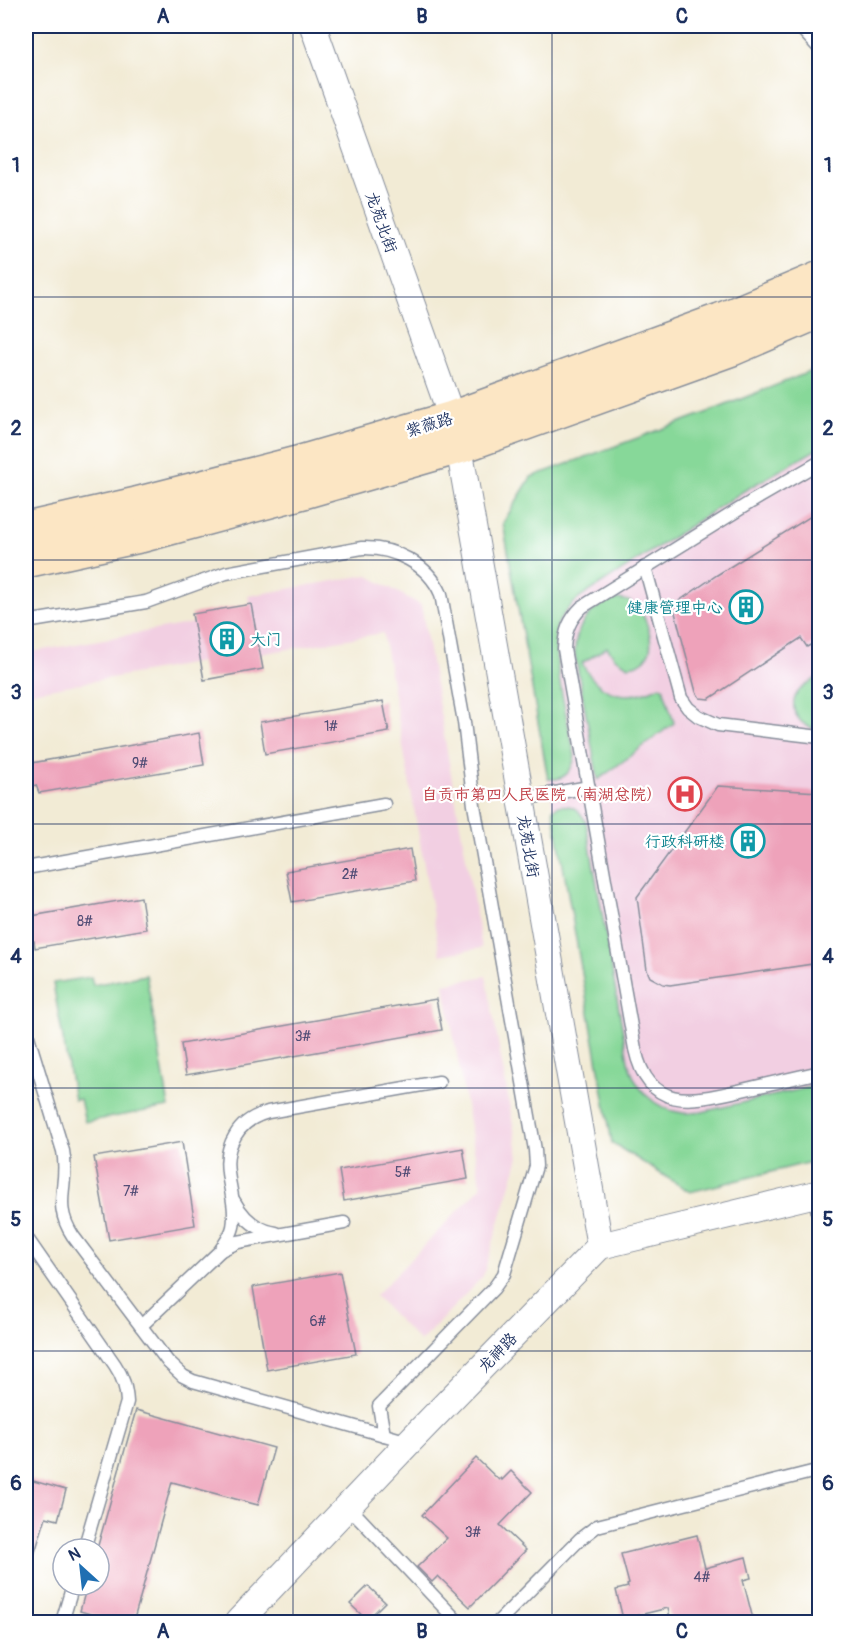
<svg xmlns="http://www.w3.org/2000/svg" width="845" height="1648" viewBox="0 0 845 1648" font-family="Pangolin,'LXGW WenKai TC',sans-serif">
<rect width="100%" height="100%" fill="#fff"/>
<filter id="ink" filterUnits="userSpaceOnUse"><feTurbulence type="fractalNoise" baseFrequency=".0167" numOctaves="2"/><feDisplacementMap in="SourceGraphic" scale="12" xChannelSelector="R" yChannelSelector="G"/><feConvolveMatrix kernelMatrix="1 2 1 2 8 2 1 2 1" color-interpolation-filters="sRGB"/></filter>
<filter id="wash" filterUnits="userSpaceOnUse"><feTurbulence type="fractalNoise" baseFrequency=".008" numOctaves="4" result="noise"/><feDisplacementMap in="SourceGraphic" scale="24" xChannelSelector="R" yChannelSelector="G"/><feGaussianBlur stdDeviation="1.35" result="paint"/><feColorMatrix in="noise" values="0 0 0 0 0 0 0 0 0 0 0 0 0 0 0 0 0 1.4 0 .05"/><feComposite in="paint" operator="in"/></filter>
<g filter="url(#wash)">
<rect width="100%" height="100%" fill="#f2ebd5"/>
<g fill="#f2cfe2">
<polygon points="819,368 819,1160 690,1192 612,1143 503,523 531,477 711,411"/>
<polygon points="367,575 421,605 482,948 440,955 383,633 260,654 248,596"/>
<polygon points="194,623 201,662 26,693 26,653"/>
<polygon points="486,976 519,1157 483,1276 420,1342 375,1296 481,1187 444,984"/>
</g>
<g fill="#87d899" stroke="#51847c" stroke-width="1.5">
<path d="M819,368v80l-77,44 -161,105c-10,8 -20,17 -24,29 -7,25 12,101 18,130 -3,16 -11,25 -27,23l-45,-256 28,-46 180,-66z"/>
<path d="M618,599c5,1 10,1 14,4 14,9 25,41 14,55 -4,5 -11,7 -17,8l-14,-8 -8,-11 -25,16c17,33 45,40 78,23l3,1 11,36 -76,57 -23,-125c-1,-28 15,-50 43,-56z"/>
<path d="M819,676v53c-18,1 -34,-22 -20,-38 6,-6 14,-10 20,-15z"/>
<path d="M558,806c14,-2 21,3 28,16l42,239c6,27 27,49 55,52 6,1 13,-1 19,-1l117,-27v75l-129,32 -78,-49 -59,-334z"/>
<polygon points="146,975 169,1107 85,1122 80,1099 74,1100 53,983 91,977 93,985"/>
</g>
<g id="blocks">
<g fill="#eea2ba">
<polygon points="819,511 819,640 807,647 801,638 709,699 700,698 696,692 673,605 717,575"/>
<polygon points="251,604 263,669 204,680 192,614"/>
<polygon points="383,701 389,732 265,754 260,722"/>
<polygon points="199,733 204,765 39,793 36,785 26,787 26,767 32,766 32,763"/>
<polygon points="718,786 819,792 819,963 670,985 663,984 650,977 647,970 637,897"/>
<polygon points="410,849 415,881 292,902 286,871"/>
<polygon points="141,897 146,929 35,948 34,941 26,943 26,917"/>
<polygon points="436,999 442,1030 186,1075 181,1044"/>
<polygon points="182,1142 195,1225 109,1240 94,1157"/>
<polygon points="463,1148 468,1179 344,1201 339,1170"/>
<polygon points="340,1272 356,1354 267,1370 253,1287"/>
<polygon points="136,1410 274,1448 258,1505 172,1482 133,1623 121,1623 80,1611 87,1585 99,1585 99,1549 97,1549"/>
<polygon points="476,1458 499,1480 501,1478 502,1480 511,1471 532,1492 500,1525 526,1550 470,1607 438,1576 432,1582 417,1567 447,1538 422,1515"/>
<polygon points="26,1479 66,1490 58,1520 46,1517 30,1568 26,1567"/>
<polygon points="697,1535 705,1568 746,1557 751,1578 743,1580 754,1623 671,1623 668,1608 623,1619 616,1590 628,1587 627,1585 629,1584 621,1554"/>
<polygon points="368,1586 385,1602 367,1620 350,1604"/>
</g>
</g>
</g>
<g filter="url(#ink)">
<use href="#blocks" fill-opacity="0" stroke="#868d9a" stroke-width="1.5"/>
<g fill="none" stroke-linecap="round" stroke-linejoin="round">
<g stroke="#868d9a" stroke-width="15">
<g id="lane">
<polyline points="799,26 820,49"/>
<path d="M820,462l-69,40 -169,105c-13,13 -17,24 -18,42l71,400c14,64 58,52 107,41 26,-6 52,-12 78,-18"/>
<polyline points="645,567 681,698 688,708 698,716 718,725 820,737"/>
<path d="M26,622l120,-20 80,-29 136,-25c32,-1 66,16 79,46l23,128 10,83 61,345 1,16 -32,108 -10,14 -115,118 5,29"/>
<polyline points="521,799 589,787"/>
<polyline points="26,868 384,804"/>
<path d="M26,1030l37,121c7,34 -12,52 10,85l95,126 15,14 10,5 216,61"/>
<polyline points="814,1194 820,1221"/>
<path d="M234,1201c9,17 22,29 42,32"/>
<path d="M26,1237l89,128c8,12 11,22 12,37l-43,147"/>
<polyline points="221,1250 238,1242 344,1223"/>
<path d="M141,1326l79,-75c5,-8 11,-15 13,-24 6,-33 -17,-60 2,-91 7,-13 19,-20 33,-24l171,-30"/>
<polyline points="349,1507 458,1622"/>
<polyline points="62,1622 73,1585"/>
<polyline points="498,1622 580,1539 597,1526 820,1470"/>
</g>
</g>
<g stroke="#868d9a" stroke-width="28">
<g id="street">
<polyline points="313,26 452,418"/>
<polyline points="459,447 600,1246"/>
<polyline points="238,1622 409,1442 600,1246 820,1193"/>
</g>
</g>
<g stroke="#868d9a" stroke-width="36">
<g id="secondary">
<polyline points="26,529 136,504 297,463 452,418 720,320 820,278"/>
<polyline points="26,561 140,536 303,492 459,447 732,349 820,311"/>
</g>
</g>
<use href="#lane" stroke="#fff" stroke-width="12"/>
<use href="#street" stroke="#fff" stroke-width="26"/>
<use href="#secondary" stroke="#fce6c4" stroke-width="33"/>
</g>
</g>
<path fill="none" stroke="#1b2f5e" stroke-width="1.5" stroke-opacity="0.55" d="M293,26v1596M552,26v1596M26,297h794M26,560h794M26,824h794M26,1088h794M26,1351h794"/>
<defs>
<g id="building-ring" transform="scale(1.725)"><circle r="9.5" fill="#fff" stroke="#0f9aa8" stroke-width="1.5"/><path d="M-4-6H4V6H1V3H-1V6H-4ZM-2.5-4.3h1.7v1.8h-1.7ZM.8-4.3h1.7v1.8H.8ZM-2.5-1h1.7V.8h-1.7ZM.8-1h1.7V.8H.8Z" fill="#0f9aa8"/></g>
<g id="hospital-ring" transform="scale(1.725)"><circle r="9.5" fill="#fff" stroke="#e0444e" stroke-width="1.5"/><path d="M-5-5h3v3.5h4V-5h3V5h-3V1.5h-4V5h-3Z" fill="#e0444e"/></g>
</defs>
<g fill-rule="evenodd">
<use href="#building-ring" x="746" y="607"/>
<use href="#building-ring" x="227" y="639"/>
<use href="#hospital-ring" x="685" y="794"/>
<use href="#building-ring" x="748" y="841"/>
</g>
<g text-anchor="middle" stroke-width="4.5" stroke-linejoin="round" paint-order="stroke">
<g font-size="14" fill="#504c75">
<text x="331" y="731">1#</text>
<text x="140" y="768">9#</text>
<text x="350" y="879">2#</text>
<text x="85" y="926">8#</text>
<text x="303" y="1041">3#</text>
<text x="403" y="1177">5#</text>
<text x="131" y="1196">7#</text>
<text x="318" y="1326">6#</text>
<text x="473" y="1537">3#</text>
<text x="702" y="1582">4#</text>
</g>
<g font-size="16" fill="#1b2f5e" stroke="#fff">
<text transform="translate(382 222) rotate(70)" y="6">龙苑北街</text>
<text transform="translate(429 424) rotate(-17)" y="6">紫薇路</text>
<text transform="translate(529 846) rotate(80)" y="6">龙苑北街</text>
<text transform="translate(497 1352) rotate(-46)" y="6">龙神路</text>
</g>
<g font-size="16" fill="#0d838f" stroke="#fff" text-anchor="end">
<text x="723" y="613">健康管理中心</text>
<text x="250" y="645" text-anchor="start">大门</text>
<text x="725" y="847">行政科研楼</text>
</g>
<g font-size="16" fill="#be3a42" stroke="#fff" text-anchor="end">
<text x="662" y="800">自贡市第四人民医院（南湖总院）</text>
</g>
</g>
<rect width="845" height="1648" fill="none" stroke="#fff" stroke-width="66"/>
<g transform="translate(81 1567) rotate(333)"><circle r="28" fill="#ffffff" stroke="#a4acbf" stroke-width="1.5"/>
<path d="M0-4.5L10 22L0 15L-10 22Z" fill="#1f6fb2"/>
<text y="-9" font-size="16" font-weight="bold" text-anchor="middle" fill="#1b2f5e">N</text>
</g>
<rect x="33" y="33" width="779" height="1582" fill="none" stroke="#1b2f5e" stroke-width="2"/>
<g font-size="20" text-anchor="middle" font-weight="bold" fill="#1b2f5e">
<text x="163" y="23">A</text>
<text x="422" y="23">B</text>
<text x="682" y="23">C</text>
<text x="16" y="172">1</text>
<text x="828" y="172">1</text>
<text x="16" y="435">2</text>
<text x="828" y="435">2</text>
<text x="16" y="699">3</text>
<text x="828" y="699">3</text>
<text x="16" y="963">4</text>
<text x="828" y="963">4</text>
<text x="16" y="1226">5</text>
<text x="828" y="1226">5</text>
<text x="16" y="1490">6</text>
<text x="828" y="1490">6</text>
<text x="163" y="1638">A</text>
<text x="422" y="1638">B</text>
<text x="682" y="1638">C</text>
</g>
</svg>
